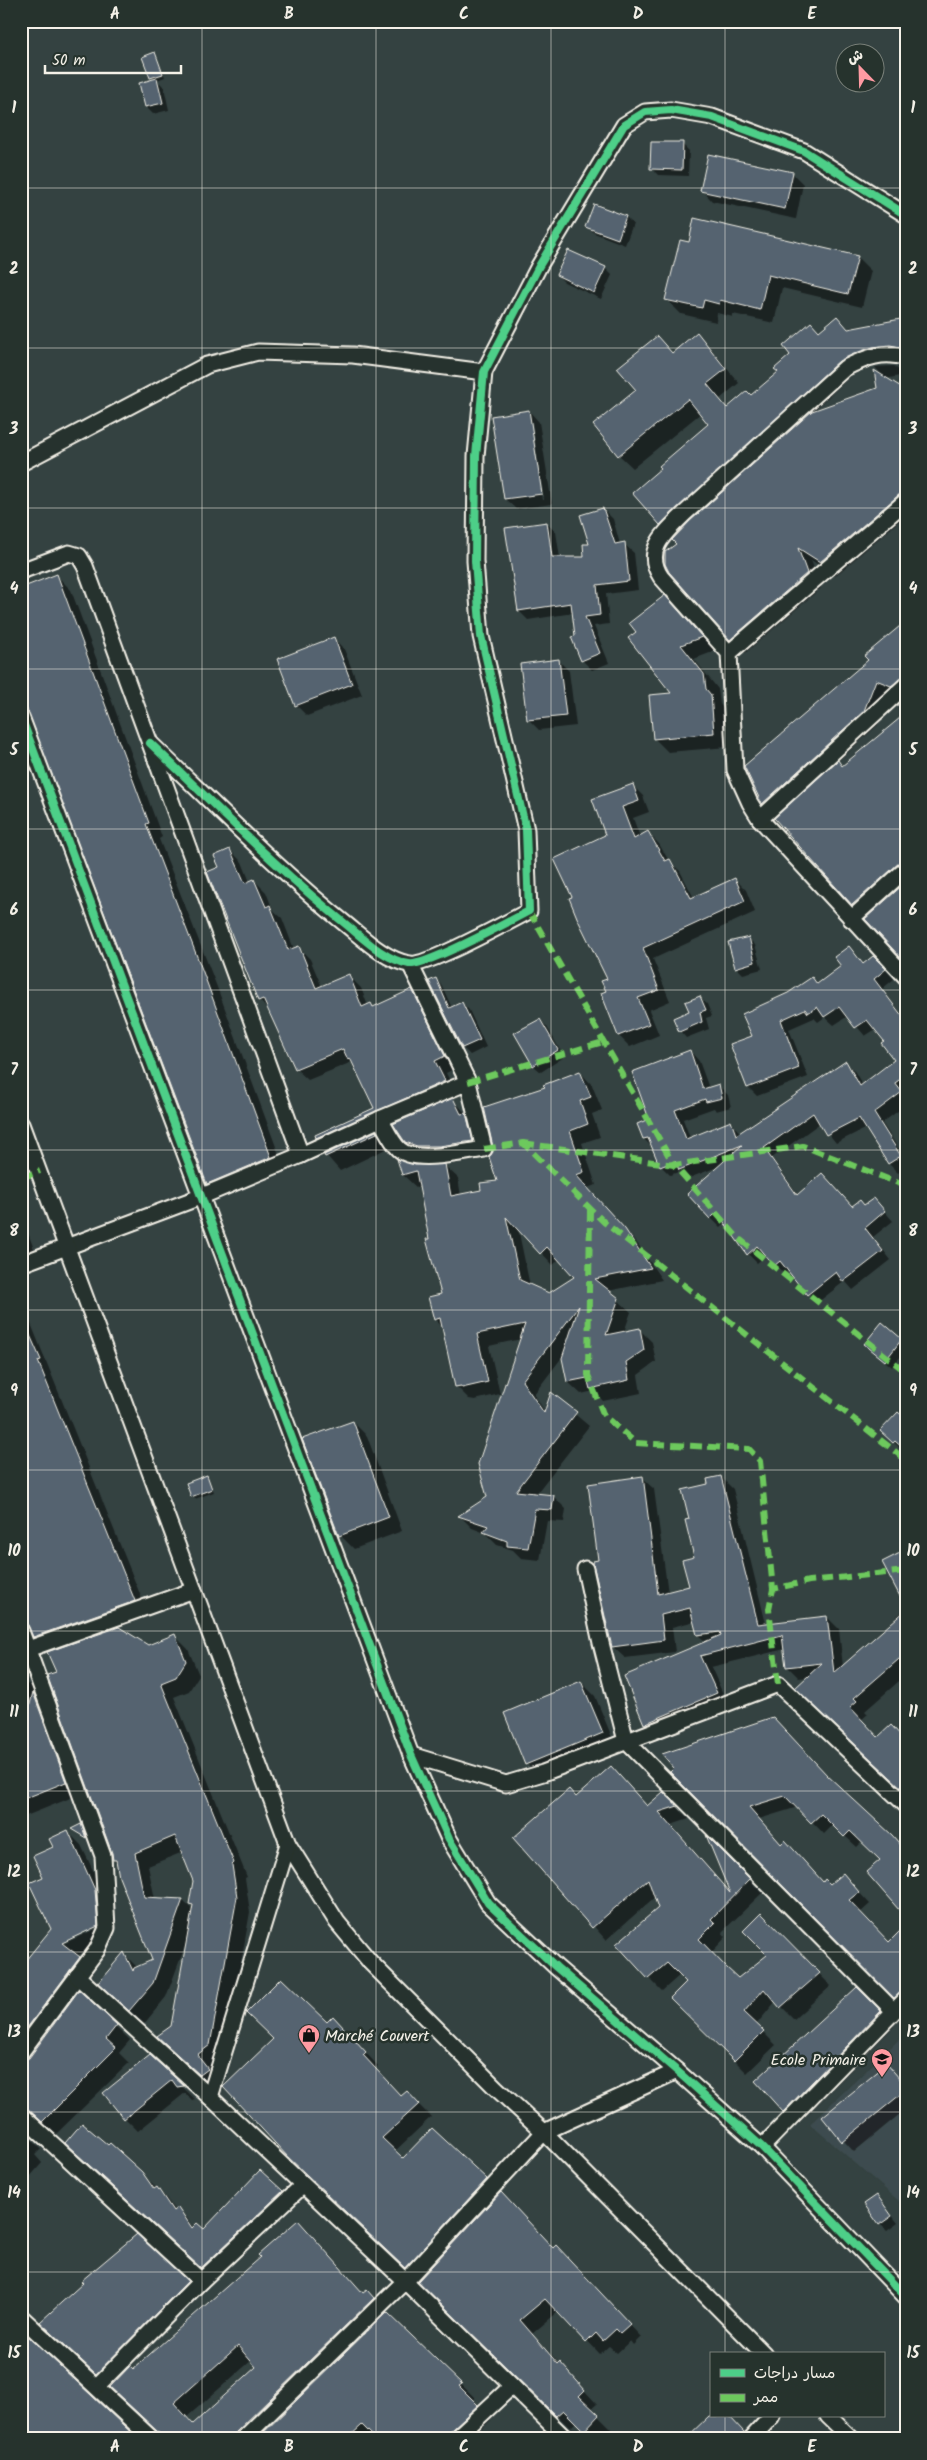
<svg xmlns="http://www.w3.org/2000/svg" width="927" height="2460" viewBox="0 0 927 2460" font-family="Kalam,'Playpen Sans Arabic',sans-serif">
<rect width="100%" height="100%" fill="#344241"/>
<filter id="ink" filterUnits="userSpaceOnUse"><feTurbulence type="fractalNoise" baseFrequency=".02" numOctaves="2"/><feDisplacementMap in="SourceGraphic" scale="10" xChannelSelector="R" yChannelSelector="G"/><feConvolveMatrix kernelMatrix="1 2 1 2 8 2 1 2 1" color-interpolation-filters="sRGB"/></filter>
<g filter="url(#ink)">
<polygon fill="#3e4c4f" points="906,2033 906,2207 810,2124"/>
<g fill="#0007" fill-rule="evenodd">
<polygon points="155,53 165,77 157,80 164,87 169,110 153,114 146,107 154,80 144,57"/>
<polygon points="682,144 689,151 688,176 658,175 651,168"/>
<polygon points="792,173 803,184 796,219 712,201 702,190"/>
<polygon points="595,206 626,217 633,224 625,245 594,233 587,226"/>
<polygon points="681,242 857,257 871,271 862,307 782,288 774,323 733,314 733,317 717,313 716,322 681,314 667,300"/>
<polygon points="605,268 612,275 601,299 564,282 557,275"/>
<polygon points="906,320 906,359 878,363 853,374 812,412 879,388 881,374 875,367 894,366 904,375 885,379 906,392 906,515 835,576 811,560 821,588 745,653 731,639 675,538 634,493 710,424 701,413 633,468 619,455 637,391 657,337 673,354 697,334 710,348 739,383 720,399 728,409 751,397 820,332"/>
<path d="M529,411l10,11 13,82 -36,5 -11,-10zM530,422h2l12,78h-2z"/>
<polygon points="603,509 613,519 620,544 624,544 634,553 638,590 606,594 609,624 594,626 609,663 592,670 582,660 573,613 528,620 519,611 546,523 556,532 560,558 586,558"/>
<polygon points="57,576 71,590 162,837 159,839 217,987 285,1171 222,1197 208,1183"/>
<polygon points="678,611 715,651 694,659 718,689 720,704 724,710 728,747 668,752 654,738 674,694"/>
<polygon points="906,622 906,699 890,693 878,725 837,762 842,767 906,714 906,961 763,804 746,766 870,660"/>
<polygon points="334,639 344,649 362,695 307,716 296,705"/>
<polygon points="559,661 569,671 576,726 539,730 529,720"/>
<polygon points="632,785 643,796 649,812 633,818 640,837 648,833 659,844 669,861 680,871 694,898 735,879 746,890 755,912 653,959 670,1001 649,1010 659,1035 630,1047 619,1036 607,992 608,980 573,897"/>
<polygon points="230,850 242,862 250,882 254,880 266,892 273,910 282,918 294,949 299,948 310,959 322,987 349,976 361,988 368,1006 371,1004 374,1008 411,990 423,1002 456,1068 446,1073 456,1093 329,1149 317,1137 375,1109 352,1062 308,1080 296,1069 269,1011 259,1000 221,868"/>
<polygon points="748,938 755,945 762,969 743,974 736,967"/>
<polygon points="849,948 864,965 882,966 894,979 882,989 906,1020 906,1091 903,1093 906,1105 882,1123 904,1157 906,1155 906,1174 902,1170 898,1173 889,1164 866,1128 836,1143 820,1123 772,1158 798,1195 852,1207 865,1206 874,1199 893,1221 873,1237 891,1260 853,1290 845,1281 817,1303 789,1270 784,1274 766,1255 757,1263 748,1254 725,1222 720,1227 711,1218 720,1166 689,1178 681,1171 670,1175 661,1166 653,1148 644,1139 651,1120 690,1051 699,1061 709,1088 719,1086 728,1095 731,1107 716,1111 714,1108 683,1119 690,1138 731,1122 741,1134 846,1063 855,1072 863,1086 896,1060 886,1041 876,1029 865,1036 848,1016 834,1025 825,1017 818,1022 814,1018 789,1029 808,1077 757,1096 748,1087 754,1037 789,994 812,978 819,984 843,966"/>
<polygon points="436,979 442,986 452,1008 462,1003 469,1010 486,1047 470,1055 463,1048 430,981"/>
<polygon points="700,998 707,1004 712,1016 706,1018 709,1029 686,1038 680,1031"/>
<polygon points="540,1020 547,1027 564,1057 541,1072 534,1066 516,1034"/>
<path d="M580,1072l12,13 10,25 -10,4 8,23 -18,6 14,42 -9,3 50,55 25,37 -54,11 23,21 -7,20 15,-3 13,13 4,20 -18,13 3,18 -38,8 -9,-10 -13,3 -13,-12 -5,-26 -29,38 11,18 6,-18 38,32 -54,69 18,1 13,13 -2,13 -17,-1 -7,39 -19,-2 -8,-8 -16,-5 -12,-12 -13,-5 -12,-12 28,-18 33,-159 -32,7 11,48 -25,6 -6,-1 -13,-13 -13,-58 -8,-9 7,-24 -22,-109 -4,1 -13,-12 -4,-14 16,5h30l13,12 3,18 21,-5 17,-9 47,-94zM518,1228l35,37 7,-6 15,18 -26,17 -19,-8z"/>
<polygon points="453,1100 479,1127 485,1154 420,1155 406,1141"/>
<polygon points="376,1133 390,1147 340,1171 326,1155"/>
<polygon points="21,1226 28,1233 40,1265 27,1271 24,1277 26,1283 21,1284"/>
<polygon points="21,1299 148,1614 47,1650 32,1635 26,1639 31,1665 21,1669"/>
<polygon points="882,1324 906,1345 906,1350 892,1367 872,1350"/>
<polygon points="906,1421 905,1449 903,1451 882,1431"/>
<polygon points="353,1422 367,1436 402,1531 354,1549 340,1535"/>
<polygon points="207,1477 214,1492 195,1499 192,1496"/>
<polygon points="721,1477 733,1489 766,1624 827,1617 839,1629 843,1667 898,1619 896,1617 906,1609 906,1675 865,1711 868,1714 861,1720 906,1791 808,1677 799,1678 787,1666 785,1649 711,1667 728,1705 657,1735 645,1723 706,1642 698,1635 695,1621 672,1627 675,1652 625,1658 613,1647 599,1561 642,1478 654,1489 668,1593 690,1587 695,1558 691,1520 710,1485"/>
<path d="M175,1636l13,13 11,26 -10,16 -15,6 73,180 -2,1 5,34 -26,147 -15,10 11,15 -5,4 -42,-38 -1,-23 15,-86 -21,56 -22,27 -30,-28 10,-42 14,14 16,-7 -35,-96 -5,-4 -65,-185 99,-29zM183,1852l12,29 -5,23 4,4v3l-11,-10 -28,-2 -7,-33z"/>
<polygon points="21,1675 25,1685 29,1684 43,1697 78,1795 21,1818"/>
<polygon points="581,1682 595,1696 616,1747 541,1778 527,1764"/>
<polygon points="672,1772 833,1782 891,1836 881,1861 862,1842 857,1847 833,1825 824,1834 798,1807 759,1819 781,1845 823,1883 830,1886 854,1887 870,1904 860,1913 889,1943 906,1927 906,2008"/>
<polygon points="663,1793 689,1819 671,1825 732,1895 709,1840 762,1893 722,1932 726,1937 711,1953 738,1980 768,1955 761,1915 831,1986 794,2019 776,2001 756,2025 776,2045 747,2073 672,1998 688,1982 681,1974 662,1991 649,1978 660,1908 656,1896 606,1940 515,1838 576,1798 647,1807"/>
<path d="M68,1832l13,13 28,59 1,36 -34,16 17,16 -15,19 52,49 -11,13 10,10 -73,71 -18,-15 -11,3 -2,11 16,16 -6,6 7,8 -21,24v-219l31,-38 -8,-52 10,-30zM103,1922l1,3 -41,19v-3z"/>
<polygon points="857,1989 894,2026 797,2125 756,2081"/>
<polygon points="327,2023 346,2031 378,2066 375,2068 402,2097 407,2093 431,2117 394,2152 403,2160 432,2129 486,2180 553,2249 568,2259 641,2337 633,2345 630,2341 617,2353 609,2346 600,2354 559,2311 532,2334 597,2404 591,2409 611,2429 601,2439 593,2439 576,2422 570,2428 419,2280 302,2170"/>
<polygon points="150,2056 195,2099 192,2100 185,2093 138,2131 125,2118"/>
<polygon points="906,2086 906,2109 854,2152 823,2118"/>
<polygon points="76,2152 141,2173 166,2198 175,2211 177,2209 187,2218 193,2228 204,2230 260,2171 291,2201 211,2276"/>
<polygon points="877,2197 898,2223 887,2231 880,2224"/>
<path d="M187,2282l13,13 -71,72 4,4 234,-79 108,106 -3,3 19,19 -21,19h-308l-2,-6 -106,-98zM252,2360l6,7 -64,58 -7,-8z"/>
</g>
<g fill="#546470" stroke="#f4f1e8" fill-rule="evenodd">
<polygon points="155,52 163,74 150,78 142,57"/>
<polygon points="157,78 163,103 145,107 139,83"/>
<polygon points="651,142 683,142 682,170 650,169"/>
<polygon points="708,154 793,172 785,209 700,191"/>
<polygon points="594,204 626,216 618,239 585,227"/>
<polygon points="694,218 858,256 848,294 768,275 760,310 720,300 719,304 704,300 702,308 665,300 680,240 689,242"/>
<polygon points="568,250 606,267 594,293 556,275"/>
<polygon points="837,316 848,329 906,318 906,348 890,345 873,347 839,361 660,525 632,493 661,468 659,466 708,424 688,399 618,456 593,425 636,390 617,368 657,336 672,353 697,332 726,369 707,384 727,408 747,391 751,395 778,372 774,369 790,355 783,346 811,322 819,331"/>
<polygon points="874,370 906,390 906,492 900,494 820,562 798,548 807,573 730,640 669,572 665,564 665,552 676,544 672,540 690,521 812,411 877,388"/>
<polygon points="529,410 542,494 504,499 491,416"/>
<polygon points="603,508 615,544 625,542 629,581 597,585 600,615 585,617 600,653 581,661 571,637 575,636 571,603 518,611 505,528 547,522 552,557 584,557 583,544 589,544 580,515"/>
<polygon points="57,574 149,823 146,824 203,972 271,1157 207,1184 21,694 21,588"/>
<polygon points="665,595 702,637 681,645 704,674 706,689 711,695 714,733 653,739 649,695 671,693 628,638 636,632 629,623"/>
<polygon points="906,621 906,676 891,686 876,680 864,711 762,804 744,766 868,660 864,656"/>
<polygon points="334,637 352,684 295,706 277,659"/>
<polygon points="559,659 566,716 527,720 520,664"/>
<polygon points="906,713 906,860 900,862 852,905 774,818 838,760 842,766"/>
<polygon points="633,784 639,801 622,807 634,839 648,831 665,861 670,859 691,898 735,878 745,901 643,948 659,990 638,998 649,1024 618,1036 601,993 606,991 601,981 607,979 578,920 569,898 572,897 554,859 605,835 592,799"/>
<polygon points="230,849 245,883 254,879 266,907 270,905 288,950 299,946 316,988 349,974 362,1007 371,1003 373,1007 412,989 445,1056 435,1061 445,1081 316,1138 315,1135 374,1108 350,1058 348,1060 343,1049 295,1069 263,999 258,1001 207,872 219,867 214,856"/>
<polygon points="906,882 906,954 901,958 865,919"/>
<polygon points="749,937 755,962 735,968 728,942"/>
<polygon points="849,946 863,964 873,956 886,969 874,979 906,1021 906,1075 895,1083 902,1092 874,1113 901,1156 888,1164 859,1118 826,1135 813,1113 764,1148 797,1195 822,1173 852,1206 860,1200 864,1205 874,1198 885,1211 865,1228 883,1251 843,1282 836,1272 807,1295 780,1261 774,1266 757,1246 747,1255 717,1212 710,1219 687,1194 742,1145 679,1170 675,1161 660,1167 648,1138 643,1139 637,1124 649,1119 632,1072 690,1050 703,1089 719,1084 722,1098 706,1102 705,1099 675,1110 686,1139 731,1121 736,1135 846,1061 860,1086 894,1060 881,1043 884,1041 867,1020 855,1028 839,1007 824,1017 817,1007 808,1013 805,1009 781,1020 799,1068 747,1088 730,1044 752,1036 742,1014 788,993 812,977 817,984 841,966 834,957"/>
<polygon points="436,978 449,1008 462,1002 480,1040 462,1048 429,981"/>
<polygon points="700,996 706,1010 700,1012 702,1022 679,1032 673,1018 689,1011 685,1002"/>
<polygon points="540,1019 558,1050 533,1066 514,1033"/>
<path d="M580,1071l11,26 -11,4 8,23 -18,7 14,41 -8,3 49,54 26,39 -56,11 24,19 -13,37 34,-7 4,22 -18,12 3,18 -39,9 -3,-11 -20,4 -5,-24 17,-52 -57,75 22,32 7,-21 26,20 -61,79 38,4 -2,15 -17,-1 -7,39 -21,-2v-5l-24,-9 5,-6 -30,-10 29,-19 -9,-33 47,-140 -48,10 11,48 -26,6 -1,-2 -6,1 -15,-69 -6,2 -6,-23 13,-3 -15,-55h3l-13,-68 -14,4 -5,-16 18,6 30,-1 6,32 30,-6 -1,-7 17,-2 -8,-24 4,-5v-5l-9,-40 61,-20 -2,-2zM506,1217l34,37 7,-7 27,30 -25,16 -29,-13z"/>
<polygon points="453,1098 461,1114 466,1113 473,1141 439,1146 417,1146 405,1142 393,1124"/>
<polygon points="376,1131 377,1133 325,1157 324,1155"/>
<polygon points="21,1315 41,1360 38,1361 135,1601 33,1637 27,1624 21,1622"/>
<polygon points="882,1322 902,1339 885,1361 864,1344"/>
<polygon points="898,1412 906,1419 906,1451 895,1441 893,1443 880,1431"/>
<polygon points="353,1421 389,1517 339,1536 302,1439"/>
<polygon points="207,1475 212,1489 191,1497 186,1483"/>
<polygon points="643,1476 658,1594 689,1586 682,1560 694,1557 685,1520 689,1519 682,1490 708,1484 707,1479 721,1476 758,1624 827,1616 834,1673 906,1610 906,1653 854,1698 857,1701 850,1707 878,1737 891,1725 906,1741 906,1792 795,1688 822,1663 786,1667 782,1635 700,1656 717,1693 644,1724 624,1676 721,1635 720,1632 697,1635 690,1608 661,1615 664,1640 612,1647 594,1568 593,1561 598,1560 588,1484"/>
<polygon points="906,1550 906,1608 882,1562"/>
<polygon points="119,1627 148,1645 175,1634 186,1661 176,1677 161,1683 234,1863 232,1865 237,1897 210,2045 197,2055 208,2069 200,2075 157,2036 171,2026 193,1905 189,1904 193,1881 175,1836 135,1853 144,1897 183,1899 153,1983 129,2011 98,1983 124,1952 133,1971 134,1968 152,1960 119,1877 116,1860 113,1860 112,1853 47,1675 56,1672 47,1652"/>
<polygon points="581,1681 603,1733 525,1765 504,1713"/>
<polygon points="33,1692 66,1782 21,1800 21,1698 28,1712"/>
<polygon points="773,1717 827,1775 892,1835 906,1851 906,1918 866,1872 880,1860 850,1831 844,1837 821,1814 811,1823 785,1796 749,1807 781,1844 785,1840 823,1882 825,1879 830,1884 843,1873 859,1892 849,1900 889,1942 906,1925 906,1990 894,1998 670,1772 674,1768 662,1754"/>
<polygon points="611,1766 647,1806 663,1792 678,1806 659,1812 730,1893 706,1835 750,1879 711,1919 715,1923 699,1939 727,1968 738,1978 767,1955 743,1931 761,1913 820,1973 780,2008 764,1989 744,2012 764,2031 734,2061 670,1998 686,1982 667,1963 648,1979 616,1944 658,1908 648,1879 592,1928 513,1838 569,1789 576,1797"/>
<polygon points="81,1824 86,1838 71,1829"/>
<polygon points="68,1830 95,1890 98,1926 62,1943 80,1957 21,2036 21,1966 51,1929 29,1883 43,1877 33,1856 53,1847 49,1839"/>
<polygon points="281,1978 327,2022 333,2016 366,2052 363,2055 401,2096 407,2091 419,2104 382,2138 403,2158 432,2128 487,2179 405,2268 288,2157 223,2087 273,2039 246,2013"/>
<polygon points="857,1987 881,2011 783,2112 755,2081"/>
<polygon points="79,1990 117,2025 106,2039 116,2048 42,2122 27,2108 21,2106 21,2061 29,2058"/>
<polygon points="150,2055 184,2086 177,2087 172,2080 124,2119 103,2093"/>
<polygon points="887,2064 906,2086 906,2090 842,2142 822,2117"/>
<polygon points="82,2123 108,2145 110,2143 142,2172 154,2189 157,2187 173,2211 178,2207 192,2228 197,2223 204,2229 260,2170 283,2191 201,2268 65,2143"/>
<polygon points="21,2128 29,2135 21,2142"/>
<polygon points="501,2192 553,2248 556,2245 630,2324 620,2333 616,2329 603,2341 596,2333 586,2343 545,2299 520,2320 558,2364 560,2362 585,2390 579,2396 599,2415 584,2431 563,2410 556,2416 418,2281"/>
<polygon points="877,2195 892,2216 879,2225 864,2204"/>
<path d="M298,2220l65,73 4,-3 7,8 -138,134 -2,7h-73l-3,-7 -48,-45 20,-21 3,3 127,-112 -2,-2zM238,2346l18,21 -63,57 -19,-21z"/>
<polygon points="137,2234 188,2281 96,2374 40,2322 83,2283 81,2281"/>
<polygon points="387,2312 462,2384 459,2386 478,2405 449,2432 446,2439 376,2439 362,2425 347,2439 257,2439"/>
<polygon points="26,2334 138,2439 21,2439 21,2338"/>
<polygon points="709,2416 729,2416 744,2432 742,2439 685,2439"/>
</g>
<g fill="none" stroke-linecap="round" stroke-linejoin="round">
<g stroke="#f4f1e8" stroke-width="19">
<g id="street">
<path d="M906,358c-22,-8 -41,0 -61,10l-161,146c-19,19 -41,36 -23,63l68,76 6,117 15,33 10,16 146,158"/>
<polyline points="21,463 207,365 258,352 353,355 484,372"/>
<polyline points="21,571 69,553 79,556 85,566 301,1155 200,1197 21,1264"/>
<polyline points="729,653 906,501"/>
<polyline points="21,717 411,1755 449,1839 488,1903 556,1967 677,2071 762,2147 906,2297"/>
<path d="M150,743c65,62 128,127 198,183 17,14 38,34 61,38 16,3 101,-43 120,-53l-3,-81 -45,-194 -6,-75 1,-105 8,-84 55,-106 85,-141 21,-13 26,-2 41,7 92,34 102,64"/>
<polyline points="760,819 906,685"/>
<polyline points="851,919 906,869"/>
<polyline points="380,1119 468,1082"/>
<polyline points="21,1124 288,1844 337,1922 371,1963 496,2088 544,2132 764,2354"/>
<path d="M301,1155l79,-36c6,10 11,22 19,30 15,15 65,3 85,0l-16,-67 -58,-118"/>
<polyline points="585,1569 601,1643 626,1741 894,2011"/>
<polyline points="21,1631 103,1856 107,1928 97,1950 21,2052"/>
<polyline points="28,1649 194,1590"/>
<polyline points="411,1755 506,1784 543,1773 778,1684 906,1805"/>
<polyline points="77,1976 210,2097 405,2281 566,2439"/>
<polyline points="210,2097 288,1844"/>
<polyline points="21,2115 201,2281"/>
<polyline points="762,2147 906,1999"/>
<polyline points="21,2317 152,2439"/>
<polyline points="97,2386 201,2281 302,2186"/>
<polyline points="828,2416 852,2439"/>
<polyline points="243,2439 405,2281 544,2132 677,2071"/>
<polyline points="455,2439 512,2386"/>
<polyline points="751,2439 772,2416"/>
</g>
</g>
<use href="#street" stroke="#26332d" stroke-width="15"/>
<g stroke="#6dc95d" stroke-width="6" stroke-dasharray="12 6" stroke-linecap="butt">
<polyline points="529,911 674,1165 803,1146 906,1186"/>
<polyline points="468,1082 603,1042"/>
<polyline points="523,1143 674,1165 738,1238 906,1372"/>
<polyline points="484,1149 523,1143 605,1223 906,1460"/>
<polyline points="21,1178 40,1171"/>
<polyline points="590,1209 588,1375 604,1416 636,1443 749,1449 760,1461 773,1589"/>
<polyline points="778,1684 769,1609 773,1589 809,1581 906,1571"/>
</g>
<g stroke="#26332d" stroke-width="11">
<g id="cycleway">
<polyline points="21,717 411,1755 449,1839 488,1903 556,1967 677,2071 762,2147 906,2297"/>
<path d="M150,743c65,62 128,127 198,183 17,14 38,34 61,38 16,3 101,-43 120,-53l-3,-81 -45,-194 -6,-75 1,-105 8,-84 55,-106 85,-141 21,-13 26,-2 41,7 92,34 102,64"/>
</g>
</g>
<use href="#cycleway" stroke="#4dcf88" stroke-width="8"/>
</g>
</g>
<path fill="none" stroke="#f4f1e8" stroke-width="1" stroke-opacity="0.55" d="M202,21v2418M376,21v2418M551,21v2418M725,21v2333M21,188h885M21,348h885M21,508h885M21,669h885M21,829h885M21,990h885M21,1150h885M21,1310h885M21,1470h885M21,1631h885M21,1791h885M21,1952h885M21,2112h885M21,2272h885M725,2416v23"/>
<defs>
<g id="shop-pin" transform="scale(1.125)"><path d="M0 17L-7.5 6A9.5 9.5 0 1 1 7.5 6Z" fill="#ff9aa2" stroke="#26332d"/><path d="M-5-2.5h2.3a2.7 3.5 0 0 1 5.4 0H5L5.5 6h-11ZM-1.5-2.5h3a1.5 2.3 0 0 0-3 0Z" fill="#111"/></g>
<g id="school-pin" transform="scale(1.125)"><path d="M0 17L-7.5 6A9.5 9.5 0 1 1 7.5 6Z" fill="#ff9aa2" stroke="#26332d"/><path d="M0-5L7-2L0 1L-7-2ZM-4 1L0 2.5L4 1V4Q0 6-4 4Z" fill="#111"/></g>
</defs>
<g fill-rule="evenodd">
<use href="#shop-pin" x="309" y="2035"/>
<use href="#school-pin" x="882" y="2059"/>
</g>
<g text-anchor="middle" stroke-width="5" stroke-linejoin="round" paint-order="stroke">
<g font-size="16" fill="#f4f1e8" stroke="#26332d" text-anchor="start">
<text x="325" y="2041">Marché Couvert</text>
<text x="866" y="2065" text-anchor="end">Ecole Primaire</text>
</g>
</g>
<rect width="927" height="2460" fill="none" stroke="#26332d" stroke-width="55"/>
<rect x="710" y="2352" width="175" height="65" fill="#26332d" stroke="#787f78"/>
<rect x="720" y="2369" width="25" height="8" fill="#4dcf88" stroke="#787f78"/>
<text x="754" y="2378" font-size="15" fill="#f4f1e8">مسار دراجات</text>
<rect x="720" y="2394" width="25" height="8" fill="#6dc95d" stroke="#787f78"/>
<text x="754" y="2402" font-size="15" fill="#f4f1e8">ممر</text>
<g transform="translate(860 68) rotate(337)"><circle r="24" fill="#26332d" stroke="#787f78"/>
<path d="M0-4L9 19L0 12L-9 19Z" fill="#ff9aa2"/>
<text y="-8" font-size="14" font-weight="bold" text-anchor="middle" fill="#f4f1e8">ش</text>
</g>
<path d="M45 65v8h136v-8" fill="none" stroke="#f4f1e8" stroke-width="2.5"/>
<text x="52" y="65" font-size="15" fill="#f4f1e8" stroke="#26332d" stroke-width="4" paint-order="stroke">50 m</text>
<rect x="28" y="28" width="872" height="2404" fill="none" stroke="#f4f1e8" stroke-width="2"/>
<g font-size="16" text-anchor="middle" font-weight="bold" fill="#f4f1e8">
<text x="115" y="19">A</text>
<text x="289" y="19">B</text>
<text x="464" y="19">C</text>
<text x="638" y="19">D</text>
<text x="812" y="19">E</text>
<text x="14" y="113">1</text>
<text x="913" y="113">1</text>
<text x="14" y="274">2</text>
<text x="913" y="274">2</text>
<text x="14" y="434">3</text>
<text x="913" y="434">3</text>
<text x="14" y="594">4</text>
<text x="913" y="594">4</text>
<text x="14" y="755">5</text>
<text x="913" y="755">5</text>
<text x="14" y="915">6</text>
<text x="913" y="915">6</text>
<text x="14" y="1075">7</text>
<text x="913" y="1075">7</text>
<text x="14" y="1236">8</text>
<text x="913" y="1236">8</text>
<text x="14" y="1396">9</text>
<text x="913" y="1396">9</text>
<text x="14" y="1556">10</text>
<text x="913" y="1556">10</text>
<text x="14" y="1717">11</text>
<text x="913" y="1717">11</text>
<text x="14" y="1877">12</text>
<text x="913" y="1877">12</text>
<text x="14" y="2037">13</text>
<text x="913" y="2037">13</text>
<text x="14" y="2198">14</text>
<text x="913" y="2198">14</text>
<text x="14" y="2358">15</text>
<text x="913" y="2358">15</text>
<text x="115" y="2452">A</text>
<text x="289" y="2452">B</text>
<text x="464" y="2452">C</text>
<text x="638" y="2452">D</text>
<text x="812" y="2452">E</text>
</g>
</svg>
